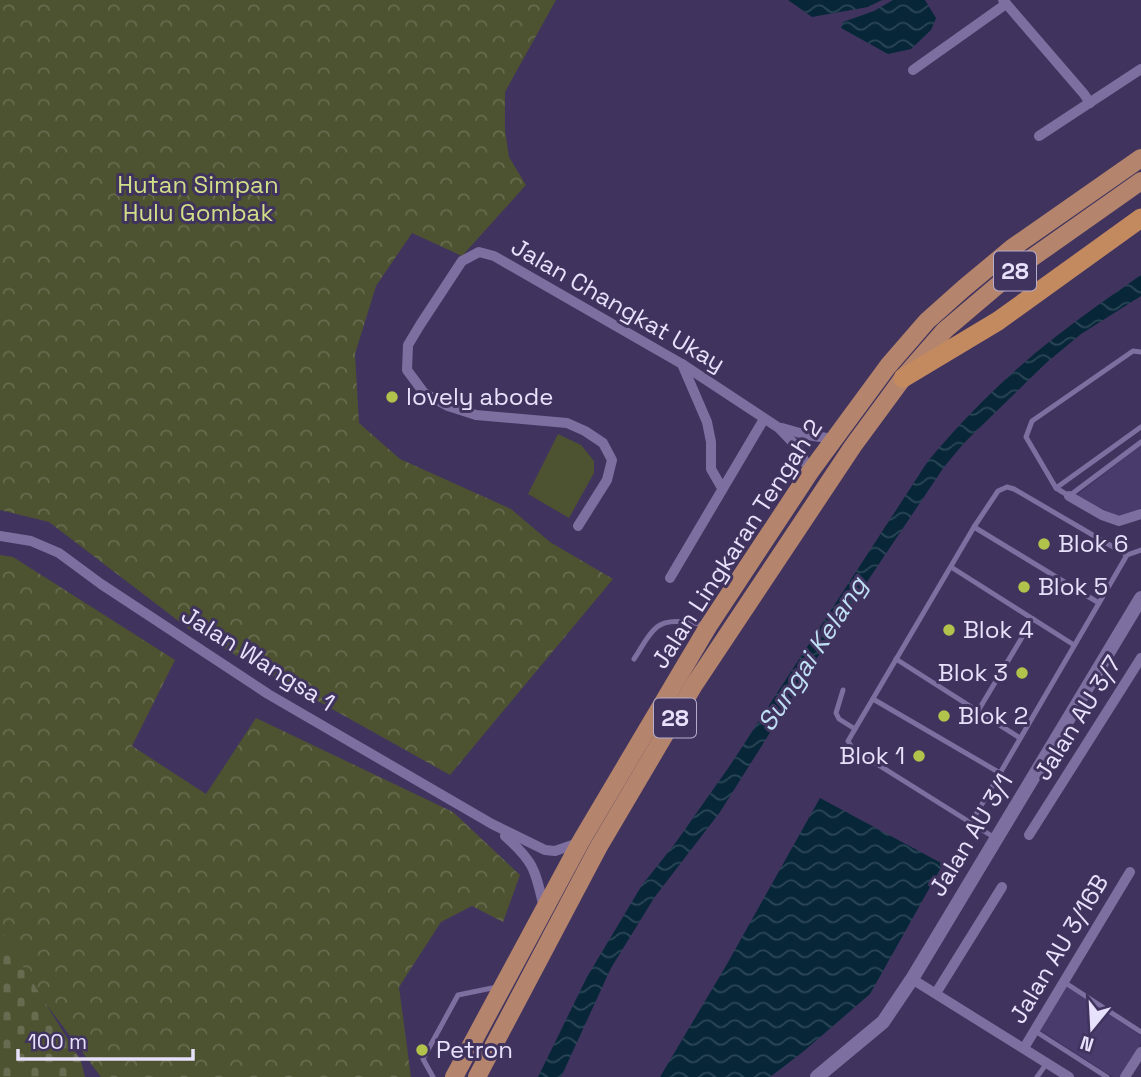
<svg xmlns="http://www.w3.org/2000/svg" width="1141" height="1077" viewBox="0 0 1141 1077" font-family="'Space Grotesk',sans-serif">
<defs>
<pattern id="forest-crowns" width="20" height="18" patternUnits="userSpaceOnUse" patternTransform="scale(1.75)"><rect width="20" height="18" fill="#4d5330"/><path d="M2 6a3 3 0 1 1 6 0M12 15a3 3 0 1 1 6 0" fill="none" stroke="#676b4f"/></pattern>
<pattern id="cemetery-stones" width="16" height="16" patternUnits="userSpaceOnUse" patternTransform="scale(1.75)"><rect width="16" height="16" fill="#4d5330"/><path d="M2 7V4a2 2 0 0 1 4 0v3zM10 15v-3a2 2 0 0 1 4 0v3z" fill="#676b4f"/></pattern>
<pattern id="water-waves" width="16" height="10" patternUnits="userSpaceOnUse" patternTransform="scale(1.75)"><rect width="16" height="10" fill="#072738"/><path d="M0 5q4-4 8 0t8 0" fill="none" stroke="#2b4656"/></pattern>
</defs>
<rect width="100%" height="100%" fill="#40335e"/>
<g fill="#4a3b6d">
<polygon points="1141,445 1141,508 1135,512 1119,517 1076,496"/>
<polygon points="1066,986 1141,1036 1141,1043 1120,1077 1113,1077 1040,1030"/>
</g>
<polygon fill="#4d5330" points="558,434 581,445 594,461 594,473 569,518 528,494"/>
<g fill="url(#forest-crowns)">
<polygon points="0,0 556,0 505,92 505,130 509,157 526,185 462,256 412,233 376,286 355,354 359,423 400,459 511,509 550,542 613,579 450,775 189,629 49,522 0,510"/>
<polygon points="0,555 13,557 175,660 132,746 206,794 256,718 453,812 520,875 503,922 472,906 441,922 399,987 411,1077 101,1077 0,943"/>
</g>
<polygon fill="url(#cemetery-stones)" points="0,929 81,1061 85,1077 0,1077"/>
<g fill="url(#water-waves)">
<polygon points="788,0 882,0 868,7 812,17"/>
<polygon points="893,0 925,0 936,18 931,30 911,49 888,54 841,28 843,22 874,11"/>
<path d="M1141,275v21l-60,38 -35,29 -82,80 -20,24 -110,164 -114,181 -66,86 -43,70 -50,109h-23l49,-100 55,-92 32,-40 57,-81 197,-303c38,-45 80,-87 126,-123 28,-22 58,-43 87,-63z"/>
<polygon points="820,798 943,864 870,994 804,1051 770,1077 660,1077 727,964"/>
</g>
<g fill="none" stroke-linecap="round" stroke-linejoin="round">
<g stroke="#7d6f9f" stroke-width="5">
<polyline points="1141,352 1133,351 1032,421 1026,437 1056,488 1069,496 1141,442"/>
<polyline points="1056,488 1141,427"/>
<polyline points="974,527 1099,603"/>
<polyline points="951,567 1074,645"/>
<path d="M634,659c7,-10 13,-24 23,-32 12,-10 34,-4 49,-2"/>
<polyline points="896,659 1020,738"/>
<polyline points="843,690 836,713 839,719 855,729"/>
<polyline points="873,699 1000,773"/>
<polyline points="978,711 1033,619"/>
<polyline points="971,823 1127,555"/>
<polyline points="995,838 853,749 848,741 974,527 998,491 1007,487 1014,489 1127,555 1141,550"/>
<polyline points="1064,982 1141,1032"/>
<polyline points="1035,1031 1107,1077"/>
<polyline points="433,1077 423,1059 458,995 497,987"/>
<polyline points="1037,1077 1047,1063"/>
</g>
<g stroke="#7d6f9f" stroke-width="10">
<polyline points="1003,0 1084,94 1090,103"/>
<polyline points="913,70 1006,4"/>
<polyline points="1039,136 1141,69"/>
<polyline points="682,364 707,422 711,442 711,469 722,488"/>
<polyline points="782,428 807,435 834,439"/>
<polyline points="1069,496 1102,515 1119,521 1141,514"/>
<polyline points="578,526 607,480 612,460 603,443 585,431 567,423 476,415 448,406 424,393 407,370 408,345 420,325 462,261 479,252 494,256 682,364 779,428 798,448 810,472"/>
<polyline points="0,536 31,541 59,553 101,584 268,694 492,824 545,850 555,851 581,842"/>
<polyline points="670,578 764,419"/>
<polyline points="1029,835 1141,658"/>
<path d="M505,836c30,27 30,34 39,72"/>
<polyline points="912,979 1069,1077"/>
<polyline points="936,993 1002,887"/>
<polyline points="1024,1048 1130,872"/>
<polyline points="1125,1077 1141,1052"/>
</g>
<polyline stroke="#7d6f9f" stroke-width="14" points="817,1077 883,1022 912,979 1141,598"/>
<g stroke="#b5846c" stroke-width="18">
<polyline points="454,1077 581,841 709,625 810,472 888,366 927,321 964,288 1012,248 1141,158"/>
<polyline points="477,1077 598,848 694,685 853,446 903,378 945,330 1019,267 1141,181"/>
</g>
<polyline stroke="#c38a60" stroke-width="19" points="903,378 998,321 1141,218"/>
</g>
<g fill="#b2c34c" stroke="#40335e" stroke-width="2.5">
<circle cx="392" cy="397" r="7"/>
<circle cx="1044" cy="544" r="7"/>
<circle cx="1024" cy="587" r="7"/>
<circle cx="949" cy="630" r="7"/>
<circle cx="1022" cy="673" r="7"/>
<circle cx="944" cy="716" r="7"/>
<circle cx="919" cy="756" r="7"/>
<circle cx="422" cy="1050" r="7"/>
</g>
<g text-anchor="middle" stroke-width="6" stroke-linejoin="round" paint-order="stroke">
<g fill="#40335e" stroke="#b6adcd" stroke-width="2">
<rect x="994" y="251.5" width="42" height="39" rx="5"/>
<rect x="654" y="698.5" width="42" height="39" rx="5"/>
</g>
<g font-size="23" font-weight="bold" fill="#e8e1fc">
<text x="1015" y="279">28</text>
<text x="675" y="726">28</text>
</g>
<g font-size="24" fill="#d0df88" stroke="#40335e">
<text x="198" y="193">Hutan Simpan<tspan x="198" dy="28">Hulu Gombak</tspan></text>
</g>
<g font-size="24" fill="#e8e1fc" stroke="#40335e">
<text transform="translate(618 305) rotate(30)" y="8">Jalan Changkat Ukay</text>
<text transform="translate(737 544) rotate(-57)" y="8">Jalan Lingkaran Tengah 2</text>
<text transform="translate(258 659) rotate(32)" y="8">Jalan Wangsa 1</text>
<text transform="translate(1078 718) rotate(-58)" y="8">Jalan AU 3/7</text>
<text transform="translate(971 835) rotate(-59)" y="8">Jalan AU 3/1</text>
<text transform="translate(1059 949) rotate(-59)" y="8">Jalan AU 3/16B</text>
</g>
<g font-size="24" fill="#e8e1fc" stroke="#40335e" text-anchor="start">
<text x="406" y="405">lovely abode</text>
<text x="1058" y="552">Blok 6</text>
<text x="1038" y="595">Blok 5</text>
<text x="963" y="638">Blok 4</text>
<text x="1008" y="681" text-anchor="end">Blok 3</text>
<text x="958" y="724">Blok 2</text>
<text x="905" y="764" text-anchor="end">Blok 1</text>
<text x="436" y="1058">Petron</text>
</g>
<g font-size="26" font-style="italic" fill="#bedef3" stroke="#40335e">
<text transform="translate(812 654) rotate(-57)" y="9">Sungai Kelang</text>
</g>
</g>
<g transform="translate(1092 1028) rotate(198)" stroke="#40335e" stroke-width="5" paint-order="stroke">
<path d="M0-5L12 26L0 18L-12 26Z" fill="#e8e1fc"/>
<text y="-10" font-size="19" font-weight="bold" text-anchor="middle" fill="#e8e1fc">N</text>
</g>
<path d="M18 1049v10h175v-10" fill="none" stroke="#e8e1fc" stroke-width="3.5"/>
<text x="28" y="1049" font-size="21" fill="#e8e1fc" stroke="#40335e" stroke-width="5" paint-order="stroke">100 m</text>
</svg>
